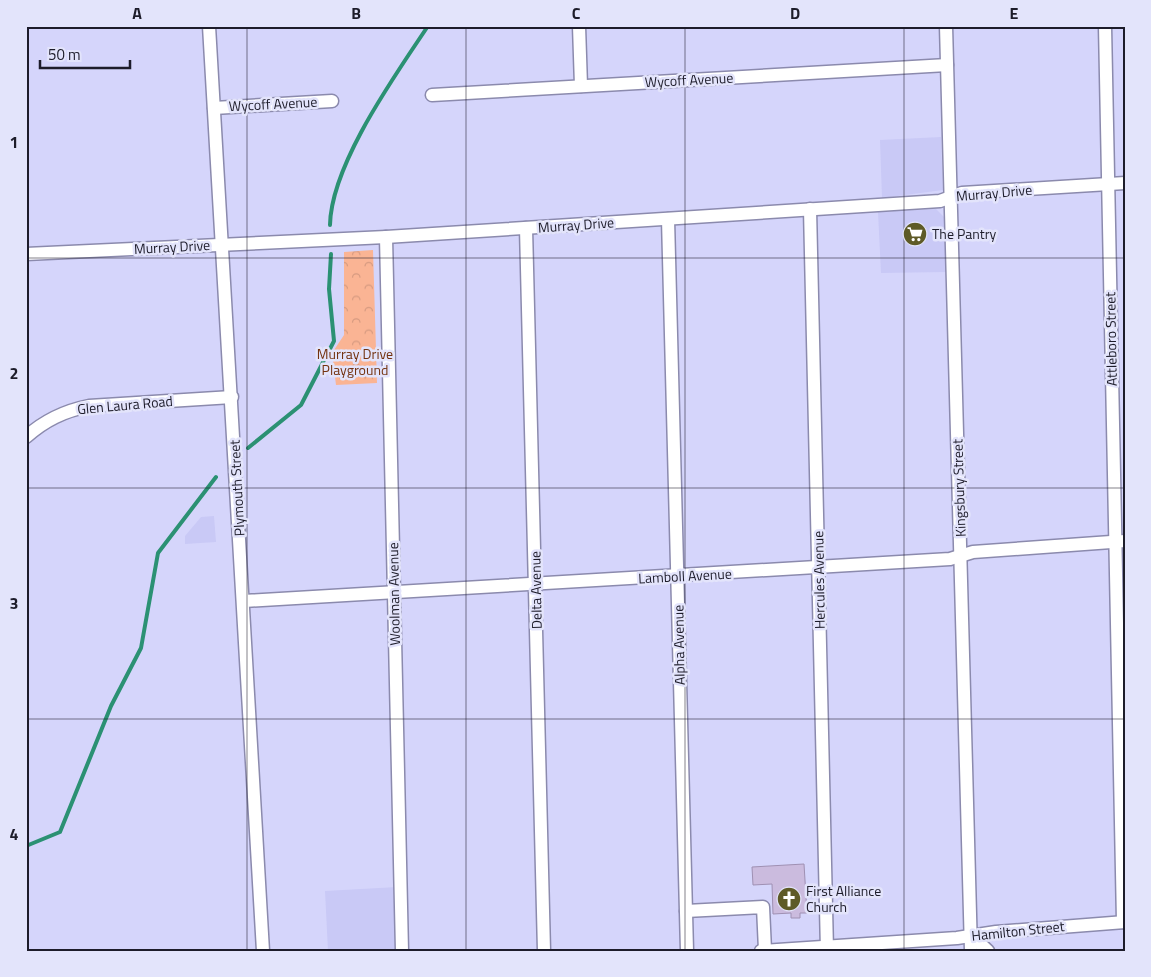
<svg xmlns="http://www.w3.org/2000/svg" width="1151" height="977" viewBox="0 0 1151 977" font-family="'Titillium Web',sans-serif">
<defs>
<pattern id="park-crowns" width="20" height="18" patternUnits="userSpaceOnUse" patternTransform="scale(1.25)"><rect width="20" height="18" fill="#fab494"/><path d="M2 6a3 3 0 1 1 6 0M12 15a3 3 0 1 1 6 0" fill="none" stroke="#d69a80"/></pattern>
</defs>
<rect width="100%" height="100%" fill="#d5d5fb"/>
<g fill="#c9c9f6">
<polygon points="941,137 943,190 882,198 880,140"/>
<polygon points="936,209 944,217 946,272 881,273 878,212"/>
<polygon points="214,516 216,542 185,544 185,536 201,517"/>
<polygon points="397,887 398,951 328,951 325,891"/>
</g>
<polygon fill="url(#park-crowns)" points="373,250 377,383 336,385 332,353 344,335 344,252"/>
<g fill="none" stroke-linecap="round" stroke-linejoin="round">
<g stroke="#2b9173" stroke-width="4">
<path d="M330,225c1,-60 64,-148 98,-199"/>
<polyline points="248,448 301,405 334,341 329,289 331,254"/>
<polyline points="26,846 60,832 111,706 141,648 158,553 216,477"/>
</g>
</g>
<polygon fill="#cbbbde" stroke="#9f90b2" points="804,864 807,913 800,913 800,918 791,918 791,913 773,914 772,884 753,885 752,867"/>
<g fill="none" stroke-linecap="round" stroke-linejoin="round">
<g stroke="#8b8aad" stroke-width="15">
<g id="minor">
<polyline points="209,26 263,951"/>
<polyline points="579,26 581,86"/>
<polyline points="946,26 971,951"/>
<polyline points="1105,26 1123,922"/>
<polyline points="432,95 947,65"/>
<polyline points="214,108 332,101"/>
<polyline points="810,209 827,951"/>
<polyline points="668,219 687,951"/>
<polyline points="526,228 544,951"/>
<polyline points="386,237 402,951"/>
<polyline points="26,254 386,237 940,201 962,193 1125,183"/>
<path d="M26,437c19,-17 38,-26 63,-31l143,-9"/>
<polyline points="244,601 950,559 973,552 1125,541"/>
<polyline points="686,911 763,907 765,950"/>
<polyline points="971,935 988,951"/>
<polyline points="761,951 957,938 996,932 1125,922"/>
</g>
</g>
<use href="#minor" stroke="#fff" stroke-width="12"/>
</g>
<path fill="none" stroke="#1d1c2a" stroke-width="1" stroke-opacity="0.55" d="M247,26v925M466,26v925M685,26v925M904,26v925M26,258h1099M26,488h1099M26,719h1099"/>
<defs>
<g id="supermarket-disc" transform="scale(1.25)"><circle r="9.5" fill="#5e5a27" stroke="#e3e4fb"/><path d="M-6-5.5h2.5l.6 2H6L4.5 2H-2.5L-4.4-4H-6ZM-1.5 3.2a1.3 1.3 0 1 0 .1 0ZM3 3.2a1.3 1.3 0 1 0 .1 0Z" fill="#fff"/></g>
<g id="church-disc" transform="scale(1.25)"><circle r="9.5" fill="#5e5a27" stroke="#e3e4fb"/><path d="M-1.2-6h2.4v3.5h3.3v2.4h-3.3V6h-2.4V-.1h-3.3v-2.4h3.3Z" fill="#fff"/></g>
</defs>
<g fill-rule="evenodd">
<use href="#supermarket-disc" x="915" y="234"/>
<use href="#church-disc" x="789" y="899"/>
</g>
<g text-anchor="middle" stroke-width="5" stroke-linejoin="round" paint-order="stroke">
<g font-size="14" fill="#1d1c2a" stroke="#e3e4fb">
<text transform="translate(689 80) rotate(-3)" y="5">Wycoff Avenue</text>
<text transform="translate(273 104) rotate(-3)" y="5">Wycoff Avenue</text>
<text transform="translate(994 193) rotate(-5)" y="5">Murray Drive</text>
<text transform="translate(576 225) rotate(-4)" y="5">Murray Drive</text>
<text transform="translate(172 247) rotate(-3)" y="5">Murray Drive</text>
<text transform="translate(1111 339) rotate(-91)" y="5">Attleboro Street</text>
<text transform="translate(125 405) rotate(-5)" y="5">Glen Laura Road</text>
<text transform="translate(237 488) rotate(-93)" y="5">Plymouth Street</text>
<text transform="translate(959 488) rotate(-92)" y="5">Kingsbury Street</text>
<text transform="translate(685 576) rotate(-3)" y="5">Lamboll Avenue</text>
<text transform="translate(819 580) rotate(-91)" y="5">Hercules Avenue</text>
<text transform="translate(536 590) rotate(-91)" y="5">Delta Avenue</text>
<text transform="translate(394 594) rotate(-91)" y="5">Woolman Avenue</text>
<text transform="translate(679 645) rotate(-91)" y="5">Alpha Avenue</text>
<text transform="translate(1018 931) rotate(-6)" y="5">Hamilton Street</text>
</g>
<g font-size="14" fill="#1d1c2a" stroke="#e3e4fb" text-anchor="start">
<text x="932" y="239">The Pantry</text>
<text x="806" y="896">First Alliance<tspan x="806" dy="16">Church</tspan></text>
</g>
<g font-size="14" fill="#73320f" stroke="#e3e4fb">
<text x="355" y="359">Murray Drive<tspan x="355" dy="16">Playground</tspan></text>
</g>
</g>
<rect width="1151" height="977" fill="none" stroke="#e3e4fb" stroke-width="55"/>
<path d="M40 60v8h90v-8" fill="none" stroke="#1d1c2a" stroke-width="2.5"/>
<text x="48" y="60" font-size="15" fill="#1d1c2a" stroke="#e3e4fb" stroke-width="4" paint-order="stroke">50 m</text>
<rect x="28" y="28" width="1096" height="922" fill="none" stroke="#1d1c2a" stroke-width="2"/>
<g font-size="16" text-anchor="middle" font-weight="bold" fill="#1d1c2a">
<text x="137" y="19">A</text>
<text x="356" y="19">B</text>
<text x="576" y="19">C</text>
<text x="795" y="19">D</text>
<text x="1014" y="19">E</text>
<text x="14" y="148">1</text>
<text x="14" y="379">2</text>
<text x="14" y="609">3</text>
<text x="14" y="840">4</text>
</g>
</svg>
